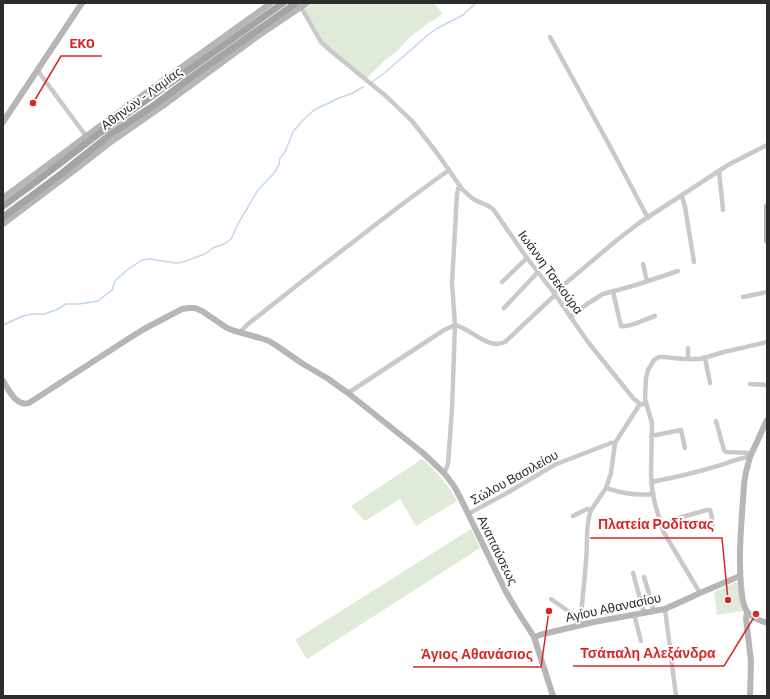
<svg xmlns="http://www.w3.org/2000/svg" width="770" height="699" viewBox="0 0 770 699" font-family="Barlow,sans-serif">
<rect width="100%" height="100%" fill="#fff"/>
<g fill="#dfebd8">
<polygon points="313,3 434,3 442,13 439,17 428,23 421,29 412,35 396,52 384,61 366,79 323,41 306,12 305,9"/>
<path d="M422,459c14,12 26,25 35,42l-41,25 -16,-27 -35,22 -14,-15z"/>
<polygon points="471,529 480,548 307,659 295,640"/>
<polygon points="736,582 738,583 742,611 717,615 714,592"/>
</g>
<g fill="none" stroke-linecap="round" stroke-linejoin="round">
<g stroke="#c3d6ec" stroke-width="1.5">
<polyline points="372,82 382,75 428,35 436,29 463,15 476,3"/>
<polyline points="3,325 23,316 32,314 44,314 56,310 66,304 79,304 98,301 112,290 115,281 127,270 142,260 150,259 176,263 183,262 205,254 213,248 224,244 231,239 239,222 258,190 274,173 279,165 280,158 285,152 293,132 302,121 314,110 339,98 353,93 363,87"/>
</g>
<g stroke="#c9c9c9" stroke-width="4.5">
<path d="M301,7l20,35 10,9 56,46 25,24 25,32 25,36c4,4 8,8 13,11 6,3 12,4 18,9l34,49 27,35 34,49 45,56 7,6h6"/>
<polyline points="550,37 613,152 648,218"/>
<polyline points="38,71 86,136"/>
<polyline points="719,171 723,210"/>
<polyline points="682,196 685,207 694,262"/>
<polyline points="643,264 647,281"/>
<polyline points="502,282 527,258"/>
<path d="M613,292l8,34c8,2 25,-7 34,-10"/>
<polyline points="554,293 617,240 639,223 728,165 767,145"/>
<polyline points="743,297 767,292"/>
<polyline points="504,308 538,272"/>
<polyline points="570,317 587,304 603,294 636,285 678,271"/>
<polyline points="239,333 248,324 305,279 405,202 449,170"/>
<polyline points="705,358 710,383"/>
<polyline points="688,359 688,348"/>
<polyline points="750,384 767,385"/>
<path d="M348,393l96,-63 11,-5c17,4 32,25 50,17l50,-47"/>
<polyline points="716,421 724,450 726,452 752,453"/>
<polyline points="651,436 681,430 685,448"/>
<polyline points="444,473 446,469 448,464 452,409 455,325 452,283 457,194 458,189 460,186"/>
<path d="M651,482c21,-4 43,-9 63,-15 12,-3 23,-9 36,-10"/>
<path d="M606,488c15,5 31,8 47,6"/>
<polyline points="468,514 507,493 554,465 611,443 615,443"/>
<polyline points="573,516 587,509 591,510"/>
<polyline points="660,525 678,518 707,510 710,510 711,513 713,525"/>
<polyline points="633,573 644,613"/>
<polyline points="644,577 654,611"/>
<polyline points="700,593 663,531 655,504 652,488 651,473 652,423 645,399 646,378 648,370 654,360 659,357 664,357 683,359 700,359 724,352 767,342"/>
<polyline points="551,599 581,620"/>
<polyline points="665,609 676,696"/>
<polyline points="634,614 641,641"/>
<path d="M581,625c0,-22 4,-44 5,-66 2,-16 -1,-34 5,-49l15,-22 5,-15 4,-30 25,-39"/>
</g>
<g stroke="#b6b6b6" stroke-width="6">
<polyline points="3,122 82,3"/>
<polyline points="3,198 57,158 104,123 136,100 271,3"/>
<polyline points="767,206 767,241"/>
<polyline points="3,224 80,166 111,142 164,105 258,36 307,3"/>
<path d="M3,381c6,9 13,26 26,22l99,-64 16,-10 38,-20 7,-1h6l7,3 25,17 8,3 25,7 9,3 8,5 26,18 24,14 21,15 75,60 21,20 10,13 6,11 46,95 10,17 18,28 19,59"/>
<path d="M767,420l-17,37 -4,15 -2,12c-2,34 -6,68 -3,102 1,8 1,17 5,24 5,8 13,10 21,13"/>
<polyline points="747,611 746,619 751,661 750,696"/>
<polyline points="534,637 543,634 594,622 665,609 700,593 740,576"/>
</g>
<g stroke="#a4a4a4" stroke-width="7">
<polyline points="3,206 33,184 97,135 283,3"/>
<polyline points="3,217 57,177 111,134 153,106 193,76 296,3"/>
</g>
</g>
<g text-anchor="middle" stroke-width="4" stroke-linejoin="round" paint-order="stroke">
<g font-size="13" fill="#2c2c2c" stroke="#fff">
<text transform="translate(141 98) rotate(-36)" y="5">Αθηνών - Λαμίας</text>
<text transform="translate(551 272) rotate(54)" y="5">Ιωάννη Τσεκούρα</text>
<text transform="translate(514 477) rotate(-29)" y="5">Σώλου Βασιλείου</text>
<text transform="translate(498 550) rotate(64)" y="5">Αναπαύσεως</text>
<text transform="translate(613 607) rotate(-12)" y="5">Αγίου Αθανασίου</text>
</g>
</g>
<path fill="none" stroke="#d62828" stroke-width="1.5" d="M33 103L61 56H102M728 600L722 538H590M756 614L724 666H573M549 611L541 667H413"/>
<g fill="#d62828" stroke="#fff" stroke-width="1.5">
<circle cx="33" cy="103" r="4"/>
<circle cx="728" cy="600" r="4"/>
<circle cx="756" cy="614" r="4"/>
<circle cx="549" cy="611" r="4"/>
</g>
<g font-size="14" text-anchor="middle" font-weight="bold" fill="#d62828" stroke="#fff" stroke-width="4" stroke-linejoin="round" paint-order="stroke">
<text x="82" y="48">EKO</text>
<text x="656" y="529">Πλατεία Ροδίτσας</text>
<text x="648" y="658">Τσάπαλη Αλεξάνδρα</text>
<text x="477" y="659">Άγιος Αθανάσιος</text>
</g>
<rect width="770" height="699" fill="none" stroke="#2c2c2c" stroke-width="8"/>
</svg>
